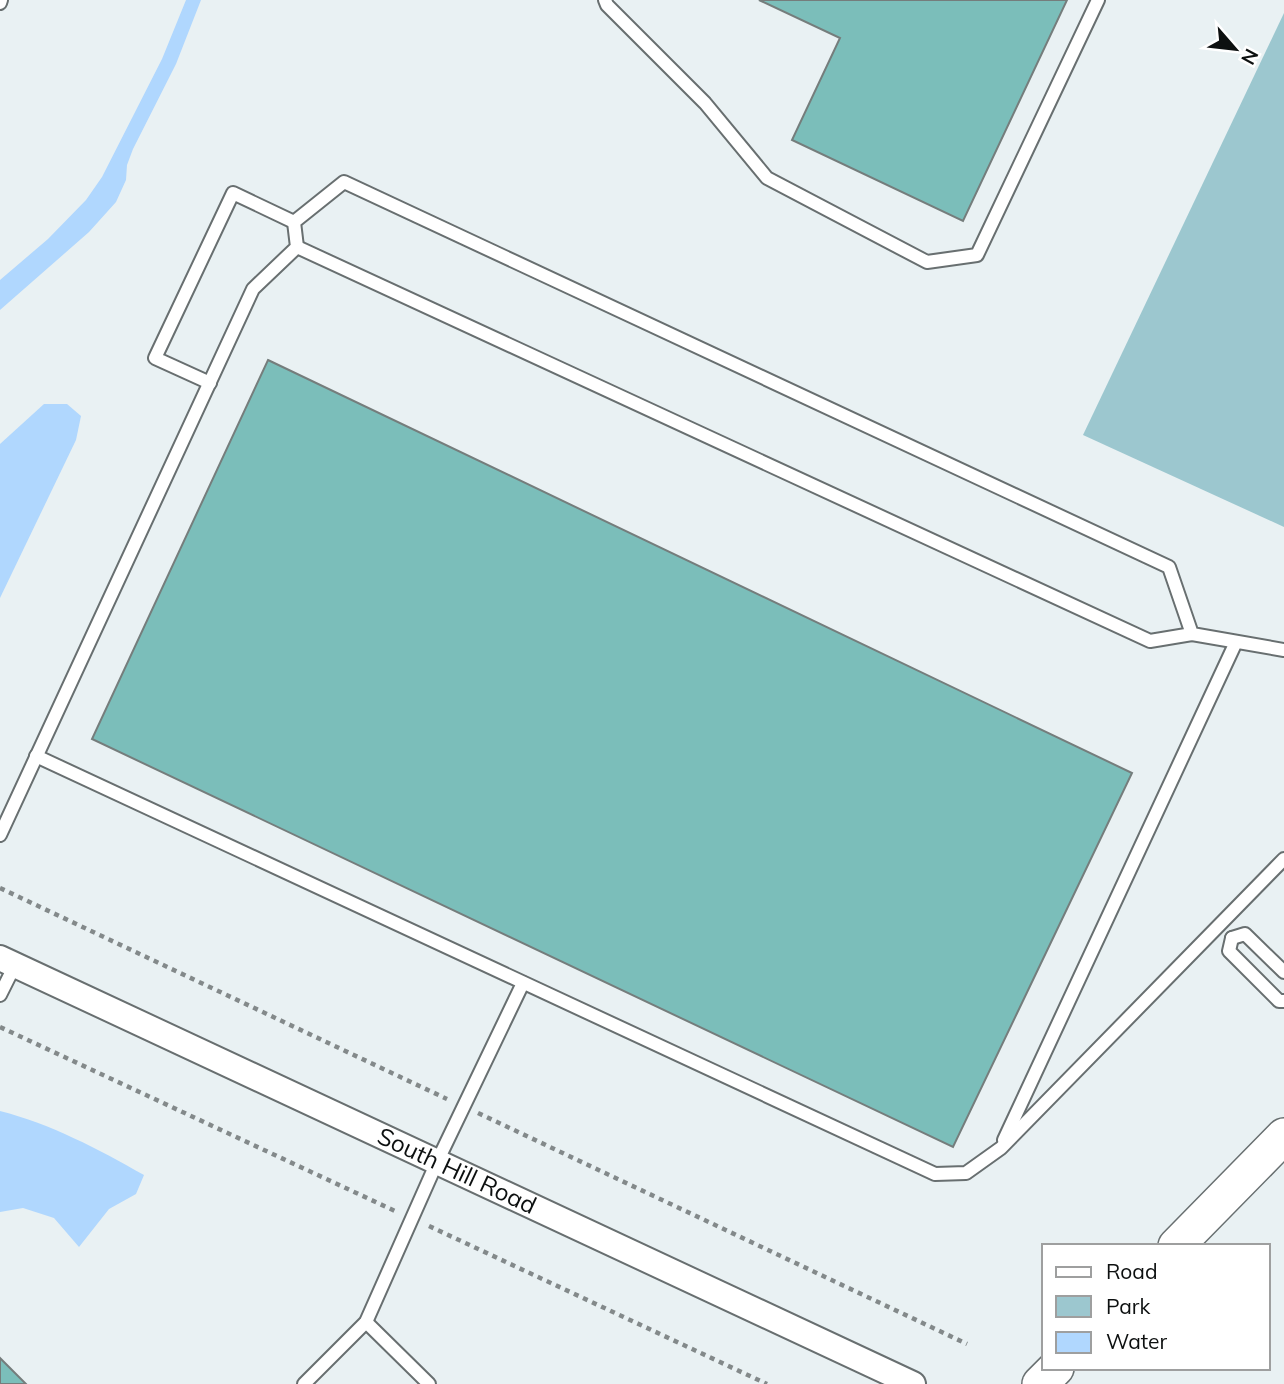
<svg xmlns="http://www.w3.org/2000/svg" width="1284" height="1384" viewBox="0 0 1284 1384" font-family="Mulish,sans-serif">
<rect width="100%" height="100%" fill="#e9f1f3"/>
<polygon fill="#9cc7cf" points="1284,13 1284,527 1083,435"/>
<g fill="#b0d7fe">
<polygon points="186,0 201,0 176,64 133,149 127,165 126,180 116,202 89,232 0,310 0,280 48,239 86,200 102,177 162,59"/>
<polygon points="44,404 67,404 81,416 76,440 0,598 0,444"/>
<path d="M0,1111c51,13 98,38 144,64l-8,19 -27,15 -30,38 -25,-29 -31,-10 -23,4z"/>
</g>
<g fill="#7bbeba" stroke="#757d7c" stroke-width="2">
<polygon points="759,0 1067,0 963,221 792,140 840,38"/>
<polygon points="268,360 1132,773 953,1147 92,739"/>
<polygon points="0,1358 26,1384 0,1384"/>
</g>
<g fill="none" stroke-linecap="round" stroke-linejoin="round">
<g stroke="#686f70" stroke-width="16">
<g id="lane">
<polyline points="605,0 607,5 705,103 767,178 927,262 977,255 1098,0"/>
<polyline points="0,3 1,0"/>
<polyline points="297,247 1150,641 1192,634"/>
<polyline points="210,383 155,358 233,193 294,222"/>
<polyline points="36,756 935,1174 966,1173 1001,1148 1284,859"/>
<polyline points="0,835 253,289 297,247 294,222 344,182 1169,567 1192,634 1284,650"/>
<polyline points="1232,938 1229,951 1279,1001 1284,1001"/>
<polyline points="1232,938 1245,934 1284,972"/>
<polyline points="0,995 15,965"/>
<polyline points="1004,1140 1236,642"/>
<polyline points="366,1322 429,1384"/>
<polyline points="304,1384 366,1322 437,1162 523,983"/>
</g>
</g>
<g stroke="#686f70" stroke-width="28">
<g id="street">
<path id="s1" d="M0,958l913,426"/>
</g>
</g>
<g stroke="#686f70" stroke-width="38">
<g id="secondary">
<polyline points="1176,1246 1284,1136"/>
<polyline points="1040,1384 1056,1368"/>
</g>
</g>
<g stroke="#83898a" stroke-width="4.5" stroke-dasharray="5 5" stroke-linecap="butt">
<polyline points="0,888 447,1099"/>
<polyline points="0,1027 395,1211"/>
<polyline points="478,1113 967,1344"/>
<polyline points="429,1226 767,1384"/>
</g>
<use href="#lane" stroke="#fff" stroke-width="12"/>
<use href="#street" stroke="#fff" stroke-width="24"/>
<use href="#secondary" stroke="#fff" stroke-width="35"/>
</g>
<g text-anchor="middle" stroke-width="5" stroke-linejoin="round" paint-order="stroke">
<g font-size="24" fill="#0d1010" stroke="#fff">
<text dy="8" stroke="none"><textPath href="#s1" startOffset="504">South Hill Road</textPath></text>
</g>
</g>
<rect x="1042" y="1244" width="228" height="126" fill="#ffffff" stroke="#9e9f9f" stroke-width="2"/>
<rect x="1056" y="1267" width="35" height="10" fill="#ffffff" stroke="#9e9f9f" stroke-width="2"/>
<text x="1106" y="1279" font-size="21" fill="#0d1010">Road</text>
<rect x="1056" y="1296" width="35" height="21" fill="#9cc7cf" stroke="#9e9f9f" stroke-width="2"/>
<text x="1106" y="1314" font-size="21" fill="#0d1010">Park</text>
<rect x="1056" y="1332" width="35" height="21" fill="#b0d7fe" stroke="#9e9f9f" stroke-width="2"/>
<text x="1106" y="1349" font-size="21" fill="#0d1010">Water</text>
<g transform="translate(1235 49) rotate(118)" stroke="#ffffff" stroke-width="5" paint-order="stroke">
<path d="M0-5L12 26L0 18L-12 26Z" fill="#0d1010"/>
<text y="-10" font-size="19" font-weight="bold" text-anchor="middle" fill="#0d1010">N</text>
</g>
</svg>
